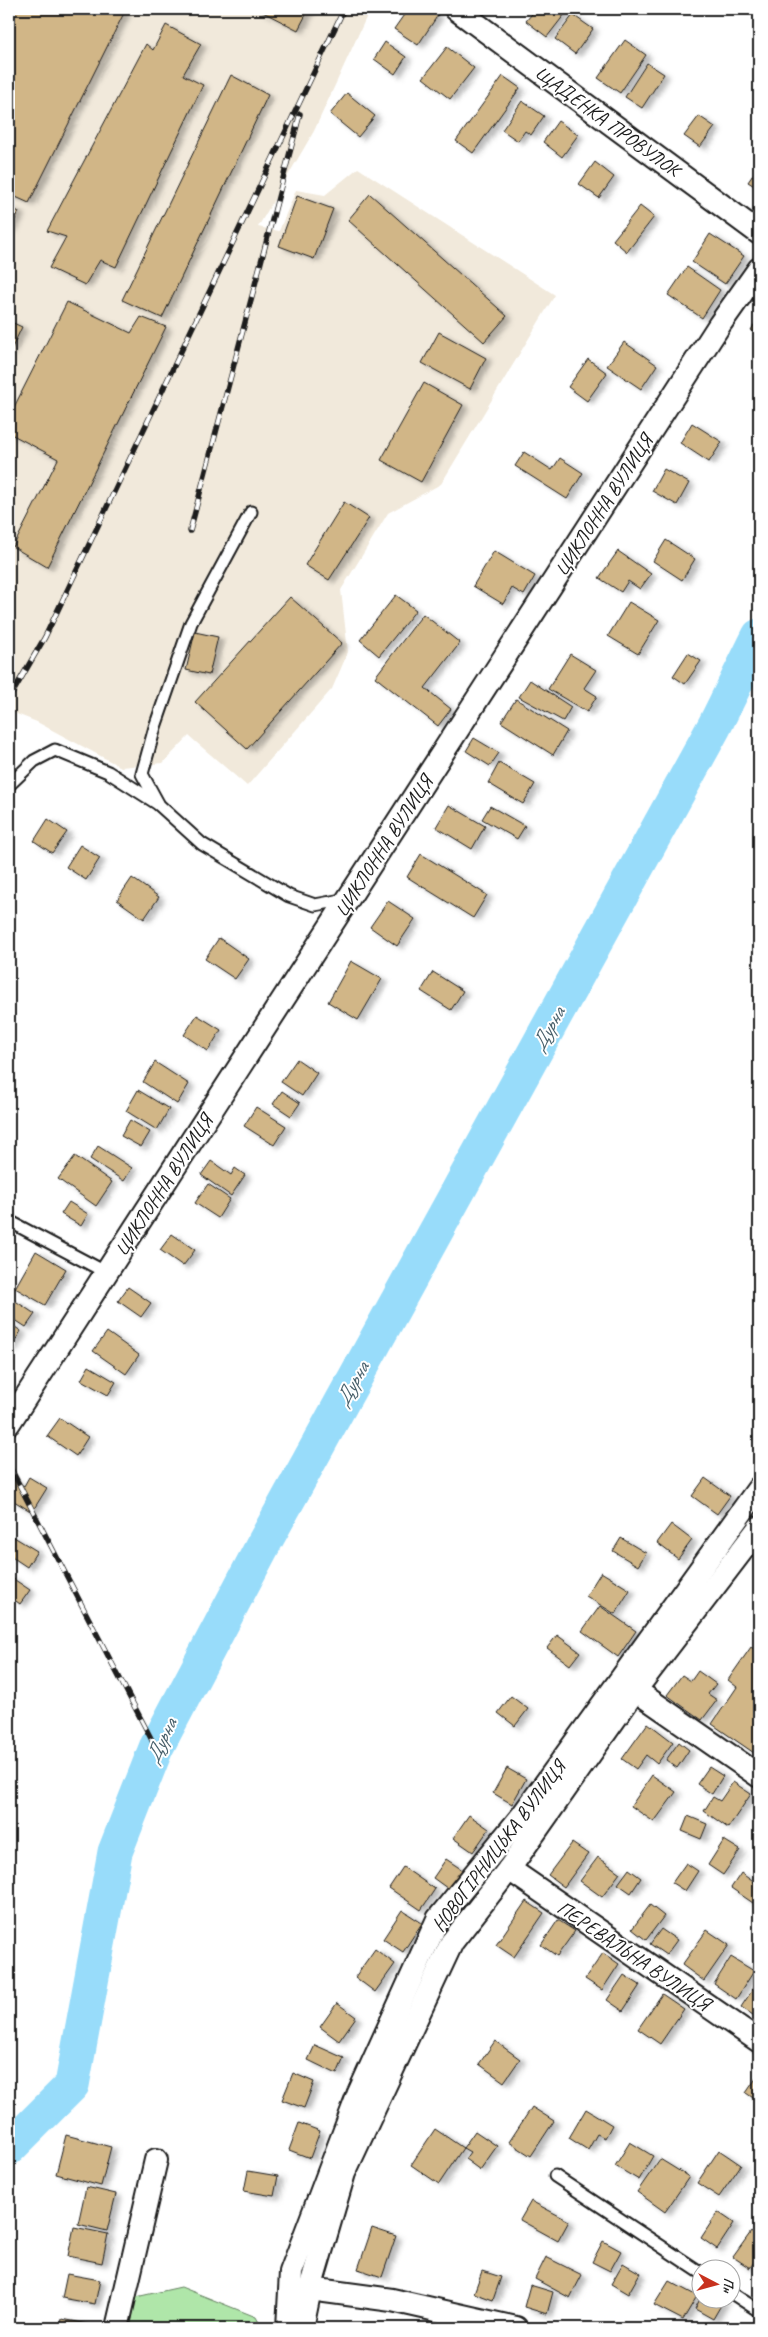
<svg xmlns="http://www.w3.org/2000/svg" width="768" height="2337" viewBox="0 0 768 2337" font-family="Caveat,sans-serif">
<defs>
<filter id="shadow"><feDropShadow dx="5.5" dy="3" stdDeviation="2.5" flood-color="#0004"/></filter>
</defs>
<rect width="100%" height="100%" fill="#fff"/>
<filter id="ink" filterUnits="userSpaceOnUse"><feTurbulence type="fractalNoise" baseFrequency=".02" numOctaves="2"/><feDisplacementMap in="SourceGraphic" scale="10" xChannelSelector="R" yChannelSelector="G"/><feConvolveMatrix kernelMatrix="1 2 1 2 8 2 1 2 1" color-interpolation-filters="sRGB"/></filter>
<g filter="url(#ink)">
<polygon fill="#f1e9db" points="9,9 370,9 314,131 258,227 279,231 296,190 325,195 358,168 555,295 441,484 388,513 341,590 348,652 332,689 247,786 189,736 163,763 121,767 37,722 9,711"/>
<polygon fill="#afe6a9" stroke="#668162" points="181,2287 256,2317 262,2328 130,2328 136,2297"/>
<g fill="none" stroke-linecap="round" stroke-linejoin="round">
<polyline stroke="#98dcfa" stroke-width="35" points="9,2148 72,2085 115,1852 156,1748 263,1545 714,727 759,636"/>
</g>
<g fill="#d1b687" stroke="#1c1c1c" filter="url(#shadow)">
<polygon points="10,9 126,9 29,203 9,194"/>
<polygon points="257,9 309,9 298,30"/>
<polygon points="408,9 429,9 438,15 418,45 394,29"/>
<polygon points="536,9 567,9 568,10 547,37 526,21"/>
<polygon points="573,15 593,29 575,54 555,39"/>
<polygon points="166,25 201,44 183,75 203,85 116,267 100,260 85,285 49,268 66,237 47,231 146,44 153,50"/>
<polygon points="625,40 646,55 620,93 598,78"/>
<polygon points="385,42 406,57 395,74 374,59"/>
<polygon points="447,47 474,68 450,99 423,78"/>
<polygon points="647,63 664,74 642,108 625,97"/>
<polygon points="231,75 268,95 162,318 122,300"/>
<polygon points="503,76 520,88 473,153 456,141"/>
<polygon points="347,93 375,116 358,137 330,114"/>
<polygon points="522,101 544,116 531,135 525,131 518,141 502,130"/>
<polygon points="699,116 715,127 700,147 684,136"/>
<polygon points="558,121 578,135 562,157 543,142"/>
<polygon points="595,162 614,177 599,198 579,184"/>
<polygon points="759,166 759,189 748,182"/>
<polygon points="370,194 507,316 484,342 348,220"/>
<polygon points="297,196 333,209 314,259 279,246"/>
<polygon points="9,206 19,212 9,231"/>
<polygon points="640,206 654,217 627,252 613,240"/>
<polygon points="710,234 744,256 725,284 692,262"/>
<polygon points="687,267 720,290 702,318 668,295"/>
<polygon points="67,302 131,333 141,317 166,327 47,567 13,547 58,459 9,433 9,417"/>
<polygon points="759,317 759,335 751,330"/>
<polygon points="9,321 22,327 9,354"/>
<polygon points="439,332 486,358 470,389 422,363"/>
<polygon points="624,342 657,365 641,389 607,366"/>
<polygon points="588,359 607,373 587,401 568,387"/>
<polygon points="424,383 463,405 421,482 381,460"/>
<polygon points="692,423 722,442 709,462 680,443"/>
<polygon points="524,452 552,470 560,458 583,473 567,499 515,466"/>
<polygon points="664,469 689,483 677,505 652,491"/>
<polygon points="344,502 369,518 329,580 305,565"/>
<polygon points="666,540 695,559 682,580 653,561"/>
<polygon points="494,551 535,576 524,595 512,588 503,604 473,586"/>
<polygon points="618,551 651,574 640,589 628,581 621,592 599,578"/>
<polygon points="396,595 416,610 379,656 360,640"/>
<polygon points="290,597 342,643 247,749 195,702"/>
<polygon points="629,602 659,620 638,654 608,636"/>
<polygon points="423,614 460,643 425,688 451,709 438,726 375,677"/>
<polygon points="195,632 218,637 209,675 186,670"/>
<polygon points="688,653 701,661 685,684 673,676"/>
<polygon points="570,654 596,670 584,688 597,696 587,712 548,689"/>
<polygon points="530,680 571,707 563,721 519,697"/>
<polygon points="516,699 567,731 553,755 501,722"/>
<polygon points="474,738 499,753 490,766 466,751"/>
<polygon points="499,763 535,784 523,804 488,783"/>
<polygon points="449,805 485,826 472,849 436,827"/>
<polygon points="490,806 525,826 517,839 482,819"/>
<polygon points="48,819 67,832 52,853 34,841"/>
<polygon points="80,845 100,858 86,880 66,867"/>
<polygon points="421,854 487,895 473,918 407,877"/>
<polygon points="132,878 159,897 144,919 117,900"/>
<polygon points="388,901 415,919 397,946 370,927"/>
<polygon points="219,938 249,959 235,979 205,959"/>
<polygon points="351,961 382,979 358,1020 328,1002"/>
<polygon points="433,972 463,991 451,1010 421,991"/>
<polygon points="197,1015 221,1030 208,1051 184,1035"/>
<polygon points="297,1059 317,1073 302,1096 281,1082"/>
<polygon points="155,1062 189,1084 177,1104 143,1082"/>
<polygon points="138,1090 169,1109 157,1130 126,1111"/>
<polygon points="282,1091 300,1103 291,1116 273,1104"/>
<polygon points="256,1107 286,1126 274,1145 244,1126"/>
<polygon points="130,1120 150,1132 141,1147 121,1136"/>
<polygon points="98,1146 132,1168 124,1181 90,1159"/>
<polygon points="75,1156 112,1182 96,1206 58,1179"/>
<polygon points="211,1161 231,1175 235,1168 245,1175 231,1196 201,1175"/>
<polygon points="208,1184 230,1199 218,1218 195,1203"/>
<polygon points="69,1202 88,1214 81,1226 61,1214"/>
<polygon points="172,1234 195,1250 183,1266 160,1250"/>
<polygon points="36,1251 66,1269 45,1305 15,1288"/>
<polygon points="128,1287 151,1303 141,1317 118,1301"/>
<polygon points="14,1300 35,1314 26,1327 9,1316 9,1308"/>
<polygon points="9,1323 21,1331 9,1351"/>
<polygon points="107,1332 139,1355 126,1374 93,1351"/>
<polygon points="89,1366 116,1382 108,1395 81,1380"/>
<polygon points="60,1418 88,1437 76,1456 47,1436"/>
<polygon points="9,1476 24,1486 29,1477 47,1488 32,1512 9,1498"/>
<polygon points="705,1478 730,1496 717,1514 692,1496"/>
<polygon points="671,1524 692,1540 678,1559 657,1543"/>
<polygon points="9,1534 37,1551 27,1567 9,1555"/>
<polygon points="621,1538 646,1553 638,1566 613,1551"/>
<polygon points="601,1572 630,1590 615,1614 586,1596"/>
<polygon points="9,1576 30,1590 20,1604 9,1596"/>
<polygon points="600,1606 636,1631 618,1657 582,1631"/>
<polygon points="557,1635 580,1652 570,1665 547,1648"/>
<polygon points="751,1647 759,1652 759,1721 756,1725 759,1727 759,1751 757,1755 712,1724 737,1687 728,1680"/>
<polygon points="698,1671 716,1684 708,1694 717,1700 702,1720 667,1695 682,1675 691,1681"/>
<polygon points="511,1696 528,1709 515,1726 498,1713"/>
<polygon points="648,1723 673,1742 657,1764 646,1755 636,1769 622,1759"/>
<polygon points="679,1742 689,1750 677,1768 666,1760"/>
<polygon points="709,1767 723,1776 712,1794 697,1784"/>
<polygon points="507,1768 526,1779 512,1804 493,1793"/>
<polygon points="652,1775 676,1792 654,1822 631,1806"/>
<polygon points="733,1782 751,1794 728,1828 704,1811 713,1797 720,1801"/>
<polygon points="469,1815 489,1829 473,1852 453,1838"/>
<polygon points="688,1816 707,1824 701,1839 682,1831"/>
<polygon points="724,1840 740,1850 723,1875 708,1865"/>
<polygon points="572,1843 588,1854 564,1887 548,1875"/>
<polygon points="598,1857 620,1873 602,1897 580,1881"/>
<polygon points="446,1859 464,1871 451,1891 433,1878"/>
<polygon points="686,1863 698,1871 685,1891 672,1883"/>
<polygon points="403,1867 435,1889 421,1910 389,1888"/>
<polygon points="629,1869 641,1878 631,1893 618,1884"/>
<polygon points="741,1873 759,1886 759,1894 753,1903 731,1888"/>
<polygon points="526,1901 544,1913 514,1957 496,1945"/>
<polygon points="650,1905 664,1916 646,1940 632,1929"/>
<polygon points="402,1910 422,1923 403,1952 383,1939"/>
<polygon points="558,1920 575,1931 557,1956 541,1945"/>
<polygon points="661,1929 677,1940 666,1955 650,1944"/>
<polygon points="707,1930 729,1945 704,1981 682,1965"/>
<polygon points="375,1949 395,1964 375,1992 355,1977"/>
<polygon points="603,1953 619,1964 602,1990 585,1979"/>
<polygon points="731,1957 754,1971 736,1999 714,1984"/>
<polygon points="624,1975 640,1985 623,2011 607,2000"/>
<polygon points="759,1980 759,2019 741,2007"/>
<polygon points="662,1994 684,2009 660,2044 638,2029"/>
<polygon points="337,2003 356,2017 339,2041 320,2027"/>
<polygon points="495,2041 520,2059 504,2082 479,2064"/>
<polygon points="315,2045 344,2058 337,2074 308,2060"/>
<polygon points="293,2073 314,2082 304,2108 282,2100"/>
<polygon points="759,2074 759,2102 746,2093"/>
<polygon points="532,2107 554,2121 531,2156 509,2142"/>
<polygon points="586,2109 612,2125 605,2138 597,2134 588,2150 569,2138"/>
<polygon points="299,2123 320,2131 310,2158 289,2150"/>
<polygon points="435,2129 463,2148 439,2184 411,2165"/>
<polygon points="475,2131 497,2146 480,2170 465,2159 470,2152 463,2148"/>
<polygon points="66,2135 111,2147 101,2186 56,2174"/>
<polygon points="630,2142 653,2156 639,2180 615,2166"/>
<polygon points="719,2150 741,2165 719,2197 697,2183"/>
<polygon points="660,2159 689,2177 665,2212 637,2192"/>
<polygon points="248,2171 278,2176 274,2196 244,2191"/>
<polygon points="86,2187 116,2194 107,2231 78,2224"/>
<polygon points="531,2201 569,2221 558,2241 520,2220"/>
<polygon points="718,2212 734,2223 717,2249 701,2238"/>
<polygon points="74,2227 108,2234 102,2263 68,2256"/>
<polygon points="372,2228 396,2236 382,2277 358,2269"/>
<polygon points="751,2232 759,2238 759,2254 750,2268 733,2257"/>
<polygon points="603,2241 621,2251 610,2271 592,2262"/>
<polygon points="546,2257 582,2275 570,2298 535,2279"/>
<polygon points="623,2263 640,2273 628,2294 611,2284"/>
<polygon points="482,2271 501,2277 493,2300 474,2293"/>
<polygon points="67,2274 100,2280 95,2304 62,2298"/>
<polygon points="669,2281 697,2296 683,2320 654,2305"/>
<polygon points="530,2285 553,2292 547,2314 524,2307"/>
<polygon points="700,2299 724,2300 713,2319 695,2309"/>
<polygon points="62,2319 98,2326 97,2328 60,2328"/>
</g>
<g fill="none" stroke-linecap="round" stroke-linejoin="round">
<g stroke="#1c1c1c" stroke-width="15">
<g id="service">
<polyline points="251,512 191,623 155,727 142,774 159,805 202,844 289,896 315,905 347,899"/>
<polyline points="9,785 34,761 55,750 108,772 158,804"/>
<polyline points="9,1221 107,1273"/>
<polyline points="555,2176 700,2272"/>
<polyline points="730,2292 759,2311"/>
</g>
</g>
<g stroke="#1c1c1c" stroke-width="26">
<g id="minor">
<polyline points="456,9 759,233"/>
<polyline points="9,1423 720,324 759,269"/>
<polyline points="635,1690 759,1776"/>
<polyline points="509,1869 759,2041"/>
<polyline points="310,2289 392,2300 516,2328"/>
<polyline points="117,2328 156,2160"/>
<polyline points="288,2328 291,2272 359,2093 438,1919 522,1816 759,1488"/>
<polyline points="302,2328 310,2289 344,2173 452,1942 509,1869 635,1690 759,1528"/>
</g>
</g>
<use href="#service" stroke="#fff" stroke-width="11"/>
<use href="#minor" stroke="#fff" stroke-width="22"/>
<g stroke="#1c1c1c" stroke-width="5.5">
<g id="rail">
<polyline points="190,531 300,114"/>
<polyline points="9,699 45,637 344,9"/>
<polyline points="9,1465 156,1748"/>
</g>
</g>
<use href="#rail" stroke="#fff" stroke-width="4" stroke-dasharray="11" stroke-linecap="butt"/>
</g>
</g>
<g text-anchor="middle" stroke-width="4" stroke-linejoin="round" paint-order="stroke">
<g font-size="20" fill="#1c1c1c" stroke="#fff">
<text transform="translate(608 121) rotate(36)" y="7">ЩАДЕНКА ПРОВУЛОК</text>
<text transform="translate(603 505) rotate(-57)" y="7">ЦИКЛОННА ВУЛИЦЯ</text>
<text transform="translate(383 846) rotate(-57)" y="7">ЦИКЛОННА ВУЛИЦЯ</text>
<text transform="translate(163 1185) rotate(-57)" y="7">ЦИКЛОННА ВУЛИЦЯ</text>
<text transform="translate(498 1846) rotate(-53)" y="7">НОВОГІРНИЦЬКА ВУЛИЦЯ</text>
<text transform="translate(634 1955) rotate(34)" y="7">ПЕРЕВАЛЬНА ВУЛИЦЯ</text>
</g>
<g font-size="21" font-style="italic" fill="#475f6a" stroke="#fff">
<text transform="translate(548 1029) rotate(-61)" y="7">Дурна</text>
<text transform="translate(352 1384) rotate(-61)" y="7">Дурна</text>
<text transform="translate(161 1741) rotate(-65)" y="7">Дурна</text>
</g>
</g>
<rect width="768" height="2337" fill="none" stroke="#fff" stroke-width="30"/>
<rect x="15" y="15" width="738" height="2307" fill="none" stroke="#1c1c1c" stroke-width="2" filter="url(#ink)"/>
<g transform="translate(716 2284) rotate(96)"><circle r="24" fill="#ffffff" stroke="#a4a4a4"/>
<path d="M0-4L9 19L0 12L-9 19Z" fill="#c8321e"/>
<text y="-8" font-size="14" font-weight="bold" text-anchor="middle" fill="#1c1c1c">Пн</text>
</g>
</svg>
